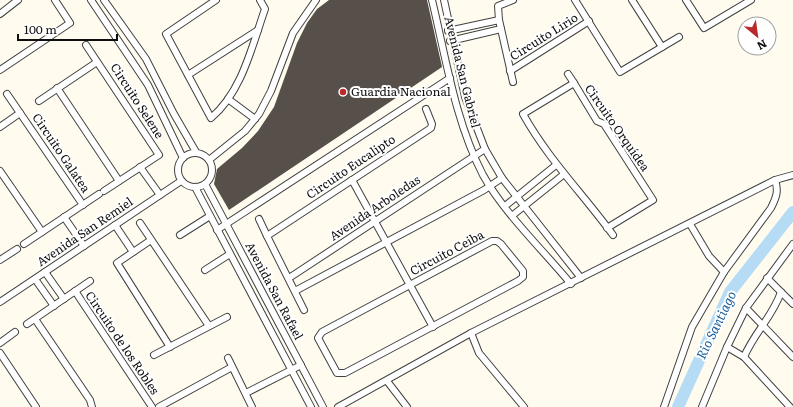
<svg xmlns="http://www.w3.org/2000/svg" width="793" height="407" viewBox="0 0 793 407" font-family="Literata,serif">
<rect width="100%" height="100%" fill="#fffcef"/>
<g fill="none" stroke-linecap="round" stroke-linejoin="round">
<polyline stroke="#b5dbf5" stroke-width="12" points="678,407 730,292 793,212"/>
</g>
<polygon fill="#564f4a" points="329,0 427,0 442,67 229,210 214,184 217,169 242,148 258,131 274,107 297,43 307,23 317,9"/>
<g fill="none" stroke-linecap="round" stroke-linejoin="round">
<g stroke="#414141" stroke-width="8">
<g id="street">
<polyline points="91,0 148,85 183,158"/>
<polyline points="104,0 146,59 174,114 196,152"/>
<path d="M216,0l-50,34 45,84c31,-26 41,-72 54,-109l-5,-9"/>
<path d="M432,0c14,58 23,121 51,175 21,38 60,75 88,109"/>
<polyline points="444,0 465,97 485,149 502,178 581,278"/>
<polyline points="575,0 620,72 679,37"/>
<polyline points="632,0 662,47"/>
<polyline points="686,0 704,28 751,0"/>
<polyline points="0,14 18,0"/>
<polyline points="448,31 499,20"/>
<polyline points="450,41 501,29"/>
<polyline points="86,45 159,155 104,191"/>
<polyline points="0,70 70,23 55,0"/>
<polyline points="510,71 589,21"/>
<polyline points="568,74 574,83"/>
<polyline points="188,75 258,30"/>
<polyline points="513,82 499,20 498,6 513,0"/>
<polyline points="57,88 119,181"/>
<polyline points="7,94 83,205"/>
<polyline points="228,99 255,119"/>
<polyline points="39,101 97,62"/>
<polyline points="0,127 20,113"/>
<circle cx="195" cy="170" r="17"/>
<polyline points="209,160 245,131 259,114 271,91 293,33 316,0"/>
<polyline points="140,167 160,195"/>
<polyline points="0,171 42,232"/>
<polyline points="352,180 433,327"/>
<polyline points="205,184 323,407"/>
<polyline points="195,187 311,407"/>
<polyline points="505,206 556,165"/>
<polyline points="513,215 563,175"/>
<polyline points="64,217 84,246"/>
<polyline points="259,219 267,236"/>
<polyline points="140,223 209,326"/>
<polyline points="690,224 709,256 724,272"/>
<polyline points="115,225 133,252"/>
<path d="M607,228l46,-28 -49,-76 -7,-3 -23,-38 -51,31c25,45 60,80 90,121"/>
<polyline points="217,230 450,78"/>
<polyline points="180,235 210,216"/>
<polyline points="151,240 117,263 170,347"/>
<polygon points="492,241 497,241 501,244 523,271 523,277 518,281 345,373 337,373 318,338 322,332"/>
<polyline points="24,244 99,194"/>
<polyline points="0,260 17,249"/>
<polyline points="205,270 230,254"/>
<polyline points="45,272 64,299"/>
<polyline points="289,278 485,149"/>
<polyline points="767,278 793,304"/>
<polyline points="35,279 54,306"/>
<polyline points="75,291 152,407"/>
<polyline points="295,291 484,190 502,178"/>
<polyline points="0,302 181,181"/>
<polyline points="746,308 793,357"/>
<polyline points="304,310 267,236 431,128 432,124 426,109"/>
<polyline points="35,319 90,400 92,407"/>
<polyline points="27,324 90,281"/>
<polyline points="471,333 479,353 524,407"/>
<polyline points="0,343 15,332"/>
<polyline points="727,347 744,357 790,407"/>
<polyline points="0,353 36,407"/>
<polyline points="154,355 227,317"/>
<path d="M744,357c10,-24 29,-41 37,-65"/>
<polyline points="228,358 252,407"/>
<polyline points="387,381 407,407"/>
<polyline points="246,393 301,365"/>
<polyline points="159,407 232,367"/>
<polyline points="338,407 471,333 775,180 793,175"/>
<path d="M664,407l28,-80 32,-55 47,-64c5,-10 8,-17 4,-28"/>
<polyline points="702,407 727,347 746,308 793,244"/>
</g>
</g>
<use href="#street" stroke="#fff" stroke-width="6"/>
</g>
<circle fill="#ba292b" stroke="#fff" stroke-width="1.5" cx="343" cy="92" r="4"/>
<g text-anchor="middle" stroke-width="4" stroke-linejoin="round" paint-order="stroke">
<g font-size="12" fill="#0e0e0e" stroke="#fff">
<text transform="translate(544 37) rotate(-32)" y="4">Circuito Lirio</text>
<text transform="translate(462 72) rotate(76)" y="4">Avenida San Gabriel</text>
<text transform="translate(137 101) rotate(57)" y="4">Circuito Selene</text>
<text transform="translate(617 128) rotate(55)" y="4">Circuito Orquídea</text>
<text transform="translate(61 153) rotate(56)" y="4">Circuito Galatea</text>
<text transform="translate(351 167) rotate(-34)" y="4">Circuito Eucalipto</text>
<text transform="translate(375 208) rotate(-34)" y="4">Avenida Arboledas</text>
<text transform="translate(85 232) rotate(-34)" y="4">Avenida San Remiel</text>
<text transform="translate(447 253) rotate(-28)" y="4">Circuito Ceiba</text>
<text transform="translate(274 291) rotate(62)" y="4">Avenida San Rafael</text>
<text transform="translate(122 343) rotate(56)" y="4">Circuito de los Robles</text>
</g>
<g font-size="12" fill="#0e0e0e" stroke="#fff" text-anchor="start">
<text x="351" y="96">Guardia Nacional</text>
</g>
<g font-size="13" font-style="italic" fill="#1a5f9c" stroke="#fff">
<text transform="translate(716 325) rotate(-64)" y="5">Rio Santiago</text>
</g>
</g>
<g transform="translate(757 36) rotate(151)"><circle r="19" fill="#ffffff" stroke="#9f9f9f"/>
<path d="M0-3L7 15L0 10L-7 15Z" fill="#ba292b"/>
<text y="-6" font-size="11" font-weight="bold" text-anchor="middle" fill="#0e0e0e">N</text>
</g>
<path d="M18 34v6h99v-6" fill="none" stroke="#0e0e0e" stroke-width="2"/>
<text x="24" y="34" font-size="12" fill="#0e0e0e" stroke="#ffffff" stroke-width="3" paint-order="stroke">100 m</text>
</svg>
